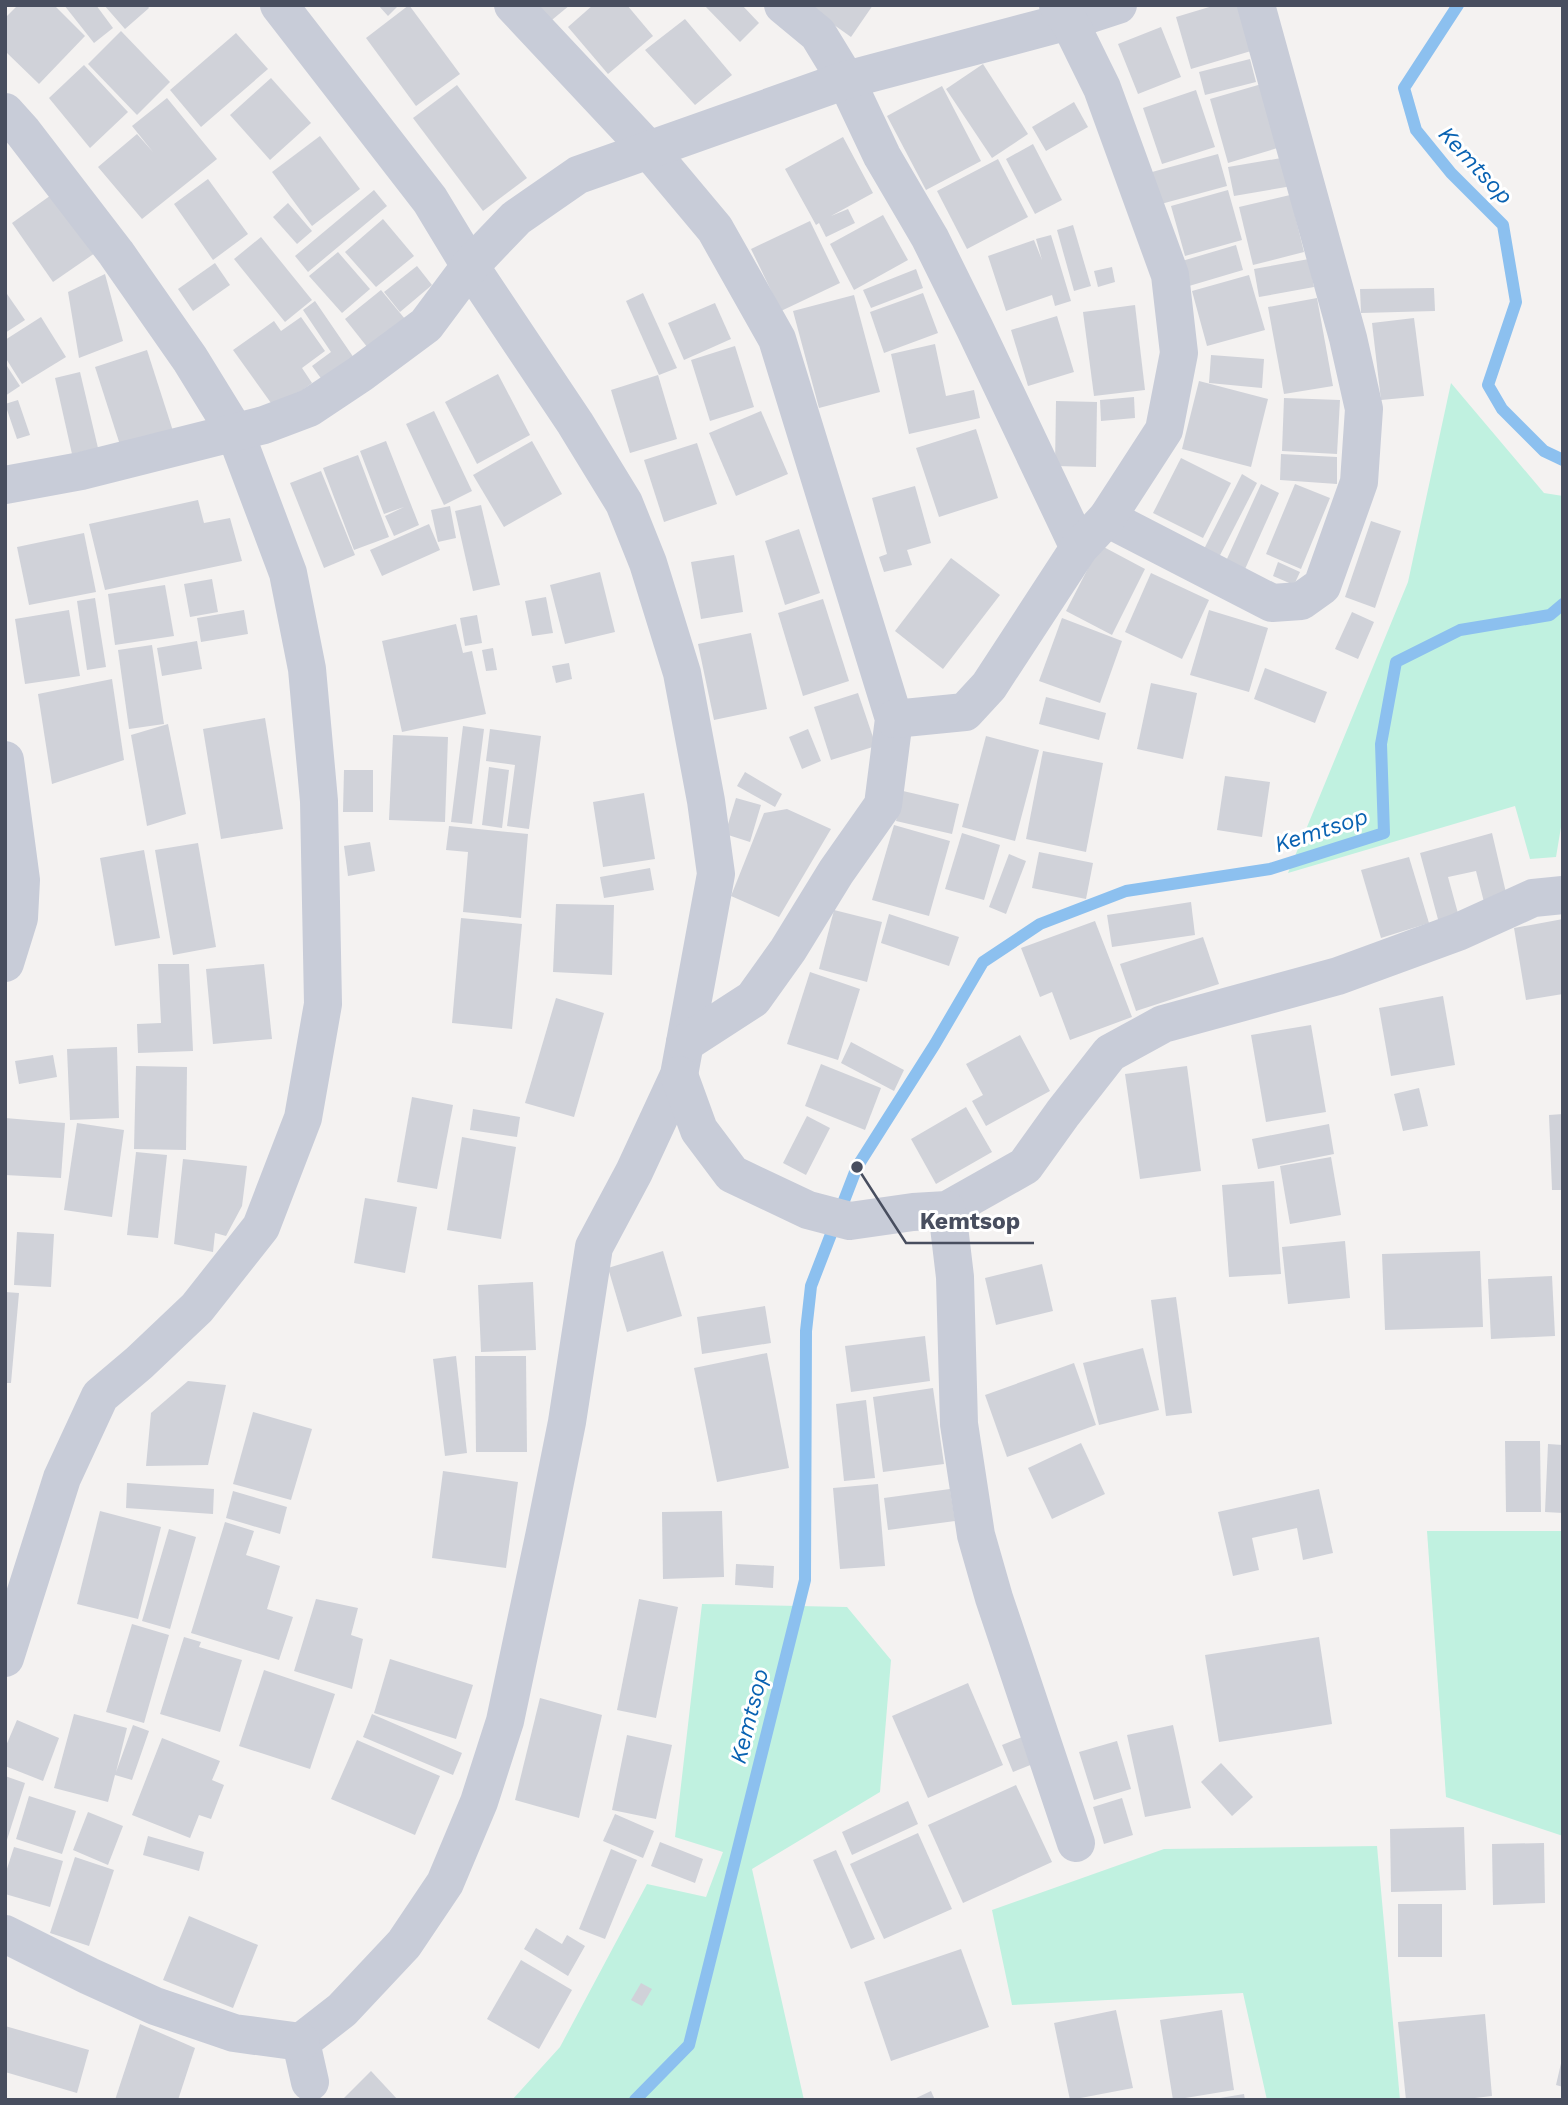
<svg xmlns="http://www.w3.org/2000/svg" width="1568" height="2105" viewBox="0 0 1568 2105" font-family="'Work Sans',sans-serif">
<rect width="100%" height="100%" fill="#f4f2f1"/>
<g fill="#c0f1e0">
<polygon points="1451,383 1544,493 1563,496 1563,815 1556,857 1530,859 1515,806 1288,873 1408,582"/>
<polygon points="1427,1531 1563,1531 1563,1836 1446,1797"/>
<polygon points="702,1604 847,1607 891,1660 880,1792 752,1869 804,2100 512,2100 560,2047 647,1884 706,1897 723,1852 675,1837"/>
<polygon points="1377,1846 1400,2100 1267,2100 1243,1993 1012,2005 992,1910 1164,1849"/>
</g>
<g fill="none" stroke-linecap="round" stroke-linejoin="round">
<g stroke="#8cc0ef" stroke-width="12">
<polyline points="1458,5 1404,88 1416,130 1451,173 1503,225 1516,302 1488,385 1502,409 1544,451 1563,460"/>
<polyline points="635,2100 689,2045 805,1580 806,1331 811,1286 857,1167 935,1044 983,962 1040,924 1126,891 1270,869 1384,833 1381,744 1396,662 1460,630 1550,615 1563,604"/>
</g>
</g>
<g fill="#d0d2d9">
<polygon points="18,5 54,5 85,36 39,84 5,51 5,18"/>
<polygon points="64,5 96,5 113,28 94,43"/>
<polygon points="104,5 147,5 149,8 125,29"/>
<polygon points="378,5 399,5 388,16"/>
<polygon points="409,5 460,74 416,106 366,38"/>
<polygon points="532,5 570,5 547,24"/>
<polygon points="593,5 627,5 653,36 608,74 568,27"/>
<polygon points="704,5 742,5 759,23 740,42"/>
<polygon points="806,5 873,5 851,37"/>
<polygon points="1216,5 1238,5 1251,51 1191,69 1176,17"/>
<polygon points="685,19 732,75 695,105 645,50"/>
<polygon points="1161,27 1181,77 1138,94 1118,44"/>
<polygon points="121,31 170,82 137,115 88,64"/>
<polygon points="236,33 268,69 201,127 170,90"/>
<polygon points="1250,59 1256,82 1205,95 1199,72"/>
<polygon points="983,64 1028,134 992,158 946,89"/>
<polygon points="84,65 128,112 90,148 49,98"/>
<polygon points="271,78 311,123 270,160 230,115"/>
<polygon points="1265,83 1284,146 1228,163 1210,99"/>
<polygon points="457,85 527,178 483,211 413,118"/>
<polygon points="942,86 981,161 926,190 887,116"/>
<polygon points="1196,90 1215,147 1162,164 1143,108"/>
<polygon points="167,98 217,159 142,219 98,167 137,134 153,152 132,126"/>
<polygon points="1074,102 1088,127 1046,151 1032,127"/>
<polygon points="320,136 360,189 312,226 272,172"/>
<polygon points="843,137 873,193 831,216 848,209 855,223 826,237 819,223 816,225 785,169"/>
<polygon points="1033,144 1062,200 1035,214 1006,159"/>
<polygon points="1218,154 1227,186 1161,204 1152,172"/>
<polygon points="1287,157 1292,186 1234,196 1228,167"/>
<polygon points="998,159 1028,217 967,249 937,191"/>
<polygon points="208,179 248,234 213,260 174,204"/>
<polygon points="374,190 387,206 308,272 295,256"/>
<polygon points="1228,190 1242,240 1185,256 1171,206"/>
<polygon points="54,193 95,253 53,282 12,223"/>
<polygon points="1290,195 1304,252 1253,265 1239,207"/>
<polygon points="288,203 312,231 297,244 273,217"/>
<polygon points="883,215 908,260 854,290 830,244"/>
<polygon points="383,219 414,256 376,287 345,252"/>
<polygon points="810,221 840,283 781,311 751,249"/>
<polygon points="1073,225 1091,286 1074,291 1057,230"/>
<polygon points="1051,235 1071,301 1055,306 1052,295 1006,311 988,256 1034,240 1042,260 1036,239"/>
<polygon points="261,237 312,300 285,322 234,259"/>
<polygon points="1236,245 1243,270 1189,286 1182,261"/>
<polygon points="338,252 370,289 342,313 309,276"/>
<polygon points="1309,259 1314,287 1259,297 1254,269"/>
<polygon points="215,263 230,285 193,311 178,289"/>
<polygon points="417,266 432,285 400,312 384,292"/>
<polygon points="1112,267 1115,282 1098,287 1094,271"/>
<polygon points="916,269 923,288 871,308 863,290"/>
<polygon points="105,274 123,341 79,358 68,292"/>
<polygon points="1249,275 1265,330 1207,346 1192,291"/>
<polygon points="1434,288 1435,311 1361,313 1360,289"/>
<polygon points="381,290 405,319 368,348 345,319"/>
<polygon points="5,291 25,320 5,333"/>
<polygon points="643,293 677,368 659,375 626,301"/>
<polygon points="923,293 938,333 884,353 870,312"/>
<polygon points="854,295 880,392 819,408 793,311"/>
<polygon points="1317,298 1333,386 1284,394 1268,307"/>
<polygon points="315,301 354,358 323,381 312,366 331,352 303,310"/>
<polygon points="715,303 731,339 684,360 668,323"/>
<polygon points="1135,305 1145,390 1094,396 1083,312"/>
<polygon points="1057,316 1074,372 1028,386 1011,330"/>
<polygon points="41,317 66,357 22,384 5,357 5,340"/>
<polygon points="301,317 325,351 302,368 312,383 276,410 233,350 274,321 281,331"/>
<polygon points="1414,318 1424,396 1381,400 1372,323"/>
<polygon points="935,344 946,396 974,390 980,418 909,434 891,354"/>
<polygon points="735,346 754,407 710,421 691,360"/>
<polygon points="147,350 173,431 121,448 95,367"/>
<polygon points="1211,355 1264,359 1262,388 1209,383"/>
<polygon points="5,363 20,386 5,396"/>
<polygon points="80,372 98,448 72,454 55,378"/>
<polygon points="498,374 530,435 477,464 445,402"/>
<polygon points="658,375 677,439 630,453 611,390"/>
<polygon points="1199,381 1268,399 1251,467 1182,449"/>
<polygon points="1134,397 1135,418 1101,421 1100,400"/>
<polygon points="1284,398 1340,400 1337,454 1282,451"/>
<polygon points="18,400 30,435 17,439 5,404"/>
<polygon points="1056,401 1097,402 1096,467 1055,466"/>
<polygon points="434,411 472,491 444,505 406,424"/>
<polygon points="761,411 788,474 736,496 709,433"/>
<polygon points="976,429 998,498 939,517 916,448"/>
<polygon points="386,441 419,525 394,536 385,516 404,507 384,514 360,451"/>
<polygon points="532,441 562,494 504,527 473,475"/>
<polygon points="697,443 717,504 664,522 644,460"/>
<polygon points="1281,454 1337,457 1337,484 1280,480"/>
<polygon points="358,455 389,537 354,550 323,468"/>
<polygon points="1181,458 1231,483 1203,538 1153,513"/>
<polygon points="321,471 355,555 324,568 290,483"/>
<polygon points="1242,474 1257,483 1216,563 1201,555"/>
<polygon points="1261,484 1279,493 1245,569 1226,561"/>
<polygon points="1295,484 1330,498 1301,569 1266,554"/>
<polygon points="915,486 931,543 907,550 912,565 884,572 879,557 887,554 872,498"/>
<polygon points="198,500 204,523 230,518 242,561 105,590 89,524"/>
<polygon points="481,505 500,585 473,591 455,511"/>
<polygon points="450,506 456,538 438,542 431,510"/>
<polygon points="1371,521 1401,531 1375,608 1345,597"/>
<polygon points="429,524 440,550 382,576 370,550"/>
<polygon points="799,529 820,593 785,605 765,541"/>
<polygon points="84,533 96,592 29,605 17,547"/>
<polygon points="1100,545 1145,569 1112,635 1066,611"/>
<polygon points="734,555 743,612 701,619 691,562"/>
<polygon points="951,558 1000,595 943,669 895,631"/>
<polygon points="1278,562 1300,572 1294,585 1273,576"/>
<polygon points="600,572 615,632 565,644 550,585"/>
<polygon points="1151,573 1209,600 1182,659 1125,632"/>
<polygon points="212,579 218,612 190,617 184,584"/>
<polygon points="165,585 174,636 115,645 108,594"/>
<polygon points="546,597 553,633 532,636 525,601"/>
<polygon points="95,598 106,667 87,670 77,601"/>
<polygon points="823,599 849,681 803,696 778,613"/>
<polygon points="69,610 80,676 25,684 15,619"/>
<polygon points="244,610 248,634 201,642 197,618"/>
<polygon points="1209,610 1268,628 1249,692 1190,675"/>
<polygon points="1352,612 1374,622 1358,659 1335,649"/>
<polygon points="477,615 482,643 465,646 460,618"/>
<polygon points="1062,618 1122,641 1100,703 1039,681"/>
<polygon points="456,624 463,653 472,651 486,714 402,732 382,641"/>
<polygon points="751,633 767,709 714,720 698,644"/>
<polygon points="197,641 202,669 162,676 157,648"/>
<polygon points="152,645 164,724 129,729 118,650"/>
<polygon points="493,648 497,670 486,671 482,650"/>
<polygon points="569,663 572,679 556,683 552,666"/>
<polygon points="1265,668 1327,692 1315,723 1254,699"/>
<polygon points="112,679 124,760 52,784 38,694"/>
<polygon points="1151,683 1197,693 1183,759 1137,749"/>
<polygon points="858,693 876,746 831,760 814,707"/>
<polygon points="1046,697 1106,713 1099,740 1039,724"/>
<polygon points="265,718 283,829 221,839 203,729"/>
<polygon points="168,724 186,814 147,826 131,735"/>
<polygon points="463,726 484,729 472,824 451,822"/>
<polygon points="490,729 541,736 529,829 507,826 515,765 486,761"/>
<polygon points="808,729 821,761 802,769 789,737"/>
<polygon points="393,735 448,737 445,822 389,820"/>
<polygon points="986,736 1039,750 1015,841 962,827"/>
<polygon points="1043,751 1103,763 1086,852 1026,839"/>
<polygon points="489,767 509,770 502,828 482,825"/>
<polygon points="344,770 373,770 373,812 343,812"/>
<polygon points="745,772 782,794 775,807 737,786"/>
<polygon points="1225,776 1270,782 1262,837 1217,830"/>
<polygon points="903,791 959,804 952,834 896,821"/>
<polygon points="644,793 655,859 603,867 593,802"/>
<polygon points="736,798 761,805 750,842 725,834"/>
<polygon points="787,809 831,829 779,917 731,896 764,813"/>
<polygon points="894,825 950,841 929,916 872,900"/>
<polygon points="449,826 528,834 521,918 463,912 468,852 446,850"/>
<polygon points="962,833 1000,845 984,900 945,889"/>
<polygon points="1492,833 1507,897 1484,902 1476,871 1448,877 1459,917 1439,923 1420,853"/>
<polygon points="370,842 375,871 348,876 344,846"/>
<polygon points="198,843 216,947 173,955 155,850"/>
<polygon points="144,850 160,938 115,946 100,858"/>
<polygon points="1039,852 1093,863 1086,899 1032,888"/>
<polygon points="1009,854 1026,861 1006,914 989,907"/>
<polygon points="1409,857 1429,923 1381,938 1361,870"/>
<polygon points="650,868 654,890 604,898 600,877"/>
<polygon points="1191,902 1195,935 1112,947 1107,915"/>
<polygon points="556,904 614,905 612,975 553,972"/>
<polygon points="834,910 882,922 867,982 819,969"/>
<polygon points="889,914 959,937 949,966 881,943"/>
<polygon points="461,918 522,924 512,1029 452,1023"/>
<polygon points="1563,919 1563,994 1526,1000 1514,928"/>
<polygon points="1095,921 1132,1017 1070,1040 1052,992 1040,997 1021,948"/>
<polygon points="1203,937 1219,984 1136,1011 1120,964"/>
<polygon points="158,964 189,964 193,1051 138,1053 137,1024 161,1023"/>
<polygon points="264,964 272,1039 213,1044 206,969"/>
<polygon points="810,972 860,989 838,1060 787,1044"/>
<polygon points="1443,996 1455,1065 1391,1076 1379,1008"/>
<polygon points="556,998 604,1013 574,1117 525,1103"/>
<polygon points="1311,1025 1326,1112 1266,1122 1251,1035"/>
<polygon points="1020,1035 1050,1091 986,1126 972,1101 983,1095 966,1064"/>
<polygon points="851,1042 904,1070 894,1091 841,1063"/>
<polygon points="117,1047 119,1118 70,1120 67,1049"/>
<polygon points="53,1055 57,1077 19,1084 15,1061"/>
<polygon points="821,1064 881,1088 865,1130 805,1106"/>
<polygon points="136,1066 187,1067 186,1150 134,1149"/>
<polygon points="1187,1066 1201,1171 1140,1179 1125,1074"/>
<polygon points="1419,1088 1428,1126 1403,1131 1394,1094"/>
<polygon points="412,1097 453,1105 437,1189 397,1182"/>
<polygon points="966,1107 992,1152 936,1184 911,1139"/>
<polygon points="473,1109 520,1117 517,1137 470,1130"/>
<polygon points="1563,1114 1563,1190 1552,1190 1549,1115"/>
<polygon points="807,1116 830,1128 806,1175 783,1163"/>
<polygon points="5,1118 65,1123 61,1178 5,1175"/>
<polygon points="77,1123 124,1130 112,1217 64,1210"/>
<polygon points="1329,1124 1334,1154 1258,1169 1252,1139"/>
<polygon points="462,1137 516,1147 501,1239 447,1230"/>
<polygon points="136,1152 167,1155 158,1238 127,1235"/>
<polygon points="1331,1157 1341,1215 1290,1224 1280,1166"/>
<polygon points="183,1159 247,1166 242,1206 226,1236 215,1233 213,1252 174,1244"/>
<polygon points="1274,1181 1281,1274 1229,1277 1222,1185"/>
<polygon points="365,1198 417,1207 405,1273 354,1263"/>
<polygon points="17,1232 54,1234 51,1287 14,1285"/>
<polygon points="1345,1241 1350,1298 1288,1304 1282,1247"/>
<polygon points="663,1251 682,1316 627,1332 608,1268"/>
<polygon points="1480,1251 1483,1327 1385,1330 1382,1254"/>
<polygon points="1042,1264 1053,1311 996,1325 985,1278"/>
<polygon points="1552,1276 1555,1336 1491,1339 1488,1279"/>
<polygon points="533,1282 536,1350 481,1352 478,1285"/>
<polygon points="5,1292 19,1293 11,1383 5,1383"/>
<polygon points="1176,1297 1192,1413 1166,1416 1151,1300"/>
<polygon points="765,1306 771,1343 702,1354 697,1317"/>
<polygon points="925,1336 930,1381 851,1392 845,1346"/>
<polygon points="1143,1348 1159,1410 1099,1425 1083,1363"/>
<polygon points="767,1353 789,1468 717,1482 694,1368"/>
<polygon points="456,1356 467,1453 445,1456 433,1359"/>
<polygon points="475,1356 526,1356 527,1452 476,1452"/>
<polygon points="1074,1363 1096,1425 1007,1457 985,1395"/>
<polygon points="188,1381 226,1385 208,1465 146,1466 151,1413"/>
<polygon points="933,1388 944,1464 883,1472 873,1397"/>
<polygon points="866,1400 875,1478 844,1481 836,1404"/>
<polygon points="253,1412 312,1429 291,1500 233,1484"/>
<polygon points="1505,1441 1540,1441 1541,1512 1506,1512"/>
<polygon points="1081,1443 1105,1494 1052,1519 1028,1468"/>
<polygon points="1548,1444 1563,1445 1563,1513 1545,1512"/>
<polygon points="443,1471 518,1482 506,1568 432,1558"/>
<polygon points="127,1483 214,1489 213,1514 126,1508"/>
<polygon points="878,1484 885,1566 840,1569 833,1488"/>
<polygon points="950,1489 955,1521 888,1530 884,1498"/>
<polygon points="1319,1489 1333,1553 1303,1560 1297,1528 1252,1538 1259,1570 1233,1576 1218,1512"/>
<polygon points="233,1491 287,1507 280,1534 226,1518"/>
<polygon points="100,1511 161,1527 138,1619 77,1604"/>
<polygon points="722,1511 724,1577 663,1579 662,1512"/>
<polygon points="225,1522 254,1531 246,1555 280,1566 267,1609 293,1617 279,1660 191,1633"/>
<polygon points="169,1529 196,1537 170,1629 142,1621"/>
<polygon points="736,1564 774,1566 773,1588 735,1585"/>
<polygon points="316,1599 358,1608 351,1635 363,1639 352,1689 294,1671"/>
<polygon points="639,1599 678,1607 656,1718 617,1710"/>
<polygon points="132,1624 169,1635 144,1723 106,1712"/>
<polygon points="184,1637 201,1642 199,1647 242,1660 220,1732 160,1714"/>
<polygon points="1319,1637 1332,1724 1219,1742 1205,1655"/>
<polygon points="390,1659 473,1685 456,1739 374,1713"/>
<polygon points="264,1670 335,1694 310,1769 239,1746"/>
<polygon points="968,1683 1003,1765 928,1798 892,1716"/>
<polygon points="540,1698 602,1715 579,1818 515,1800"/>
<polygon points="74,1714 127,1728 116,1772 133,1725 149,1731 132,1780 115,1775 108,1802 54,1788"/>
<polygon points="372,1714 462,1753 453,1775 363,1737"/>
<polygon points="17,1720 59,1738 43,1781 5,1766 5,1748"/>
<polygon points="1173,1725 1191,1808 1145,1817 1127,1735"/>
<polygon points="627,1735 672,1745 656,1819 612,1810"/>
<polygon points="1022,1737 1033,1764 1013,1772 1002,1745"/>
<polygon points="162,1738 220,1761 212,1780 224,1785 211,1819 199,1815 190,1838 132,1815"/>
<polygon points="357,1740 440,1776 415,1835 331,1799"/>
<polygon points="1117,1741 1131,1789 1094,1800 1079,1752"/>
<polygon points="1221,1763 1253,1797 1232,1816 1201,1782"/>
<polygon points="5,1776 25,1783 6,1843 5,1843"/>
<polygon points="1016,1785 1052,1862 963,1903 928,1825"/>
<polygon points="29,1796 76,1811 62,1854 16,1839"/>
<polygon points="1122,1798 1133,1835 1104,1844 1093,1807"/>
<polygon points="908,1801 918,1824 852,1855 842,1832"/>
<polygon points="88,1812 123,1826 108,1865 73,1850"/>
<polygon points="615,1814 654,1831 643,1858 603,1841"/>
<polygon points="1464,1827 1466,1890 1391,1892 1390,1829"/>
<polygon points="918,1833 952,1909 884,1939 850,1864"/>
<polygon points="148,1836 204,1852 199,1871 143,1855"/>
<polygon points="660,1842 703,1859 695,1883 651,1866"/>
<polygon points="1544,1843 1545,1903 1493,1905 1492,1844"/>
<polygon points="14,1847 63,1861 50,1907 5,1894 5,1875"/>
<polygon points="611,1849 637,1860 605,1939 579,1929"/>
<polygon points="836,1850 875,1939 851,1949 813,1860"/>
<polygon points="75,1857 114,1870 89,1946 50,1933"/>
<rect x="1398" y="1904" width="44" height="53"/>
<polygon points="189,1916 258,1945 233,2008 163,1980"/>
<polygon points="536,1928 562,1944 567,1935 585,1946 568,1976 524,1949"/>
<polygon points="961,1949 989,2027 891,2061 864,1982"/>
<polygon points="521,1960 572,1990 539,2049 487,2019"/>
<polygon points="641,1983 652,1989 642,2006 631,2000"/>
<polygon points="1116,2010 1133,2088 1070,2100 1054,2023"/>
<polygon points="1222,2010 1234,2090 1173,2100 1160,2020"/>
<polygon points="1485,2014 1492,2096 1458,2100 1406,2100 1398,2022"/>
<polygon points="140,2024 195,2048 178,2100 115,2100"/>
<polygon points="5,2026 89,2050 77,2093 5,2072"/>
<polygon points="1562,2059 1563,2059 1563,2087 1556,2085"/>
<polygon points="371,2071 398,2100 342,2100"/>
<polygon points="931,2091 935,2100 912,2100"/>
<polygon points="1244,2094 1245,2100 1220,2100 1220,2098"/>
</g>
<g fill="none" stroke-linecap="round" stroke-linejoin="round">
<g stroke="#c8ccd8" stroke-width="38">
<polyline points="279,5 430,200 470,266 575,423 624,503 648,563 682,673 706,801 716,874 679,1075 634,1172 594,1247 567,1422 545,1532 505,1721 479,1802 445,1883 404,1944 342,2010 301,2042 310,2082"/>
<polyline points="513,5 648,149 715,229 777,339 894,719 883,805 836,872 788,950 753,999 685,1043"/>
<polyline points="783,5 818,34 846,80 882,156 930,238 975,329 1079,548"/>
<polyline points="5,112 23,132 116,253 190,359 235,432 288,573 307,669 319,801 323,1004 303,1118 261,1227 197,1308 139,1363 100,1396 62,1478 5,1658"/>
<polyline points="5,485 81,471 264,425 309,408 360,374 426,325 470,266 516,218 578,175 846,80 1069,21 1118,5"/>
<polyline points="1107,518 1272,603 1301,601 1322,586 1359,482 1364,409 1348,338 1256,5"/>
<polyline points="894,719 965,712 989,686 1079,548 1107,518 1164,430 1179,353 1170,275 1102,88 1069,21 1058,5"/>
<polyline points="5,760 21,880 19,918 5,963"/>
<polyline points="679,1075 699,1130 732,1174 808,1210 850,1221 913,1212 947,1210 1025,1166 1063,1113 1110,1053 1163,1024 1338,976 1458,932 1533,898 1563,895"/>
<polyline points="947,1210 955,1277 959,1424 976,1535 994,1598 1076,1843"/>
<polyline points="5,1934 89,1976 155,2006 234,2033 301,2042"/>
</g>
</g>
<g text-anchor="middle" stroke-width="6" stroke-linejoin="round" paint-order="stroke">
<g font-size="23" font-style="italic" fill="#0962b2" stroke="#fff">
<text transform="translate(1476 165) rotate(47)" y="8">Kemtsop</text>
<text transform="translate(1321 830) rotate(-18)" y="8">Kemtsop</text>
<text transform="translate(749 1716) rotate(-76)" y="8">Kemtsop</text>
</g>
</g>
<path fill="none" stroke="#484e5f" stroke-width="2.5" d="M857 1167L906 1243H1034"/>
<circle fill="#484e5f" stroke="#fff" stroke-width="2.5" cx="857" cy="1167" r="7"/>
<g font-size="23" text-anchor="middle" font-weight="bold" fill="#484e5f" stroke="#fff" stroke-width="6" stroke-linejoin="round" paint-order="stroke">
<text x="970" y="1229">Kemtsop</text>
</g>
<rect width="1568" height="2105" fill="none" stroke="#484e5f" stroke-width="14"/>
</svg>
